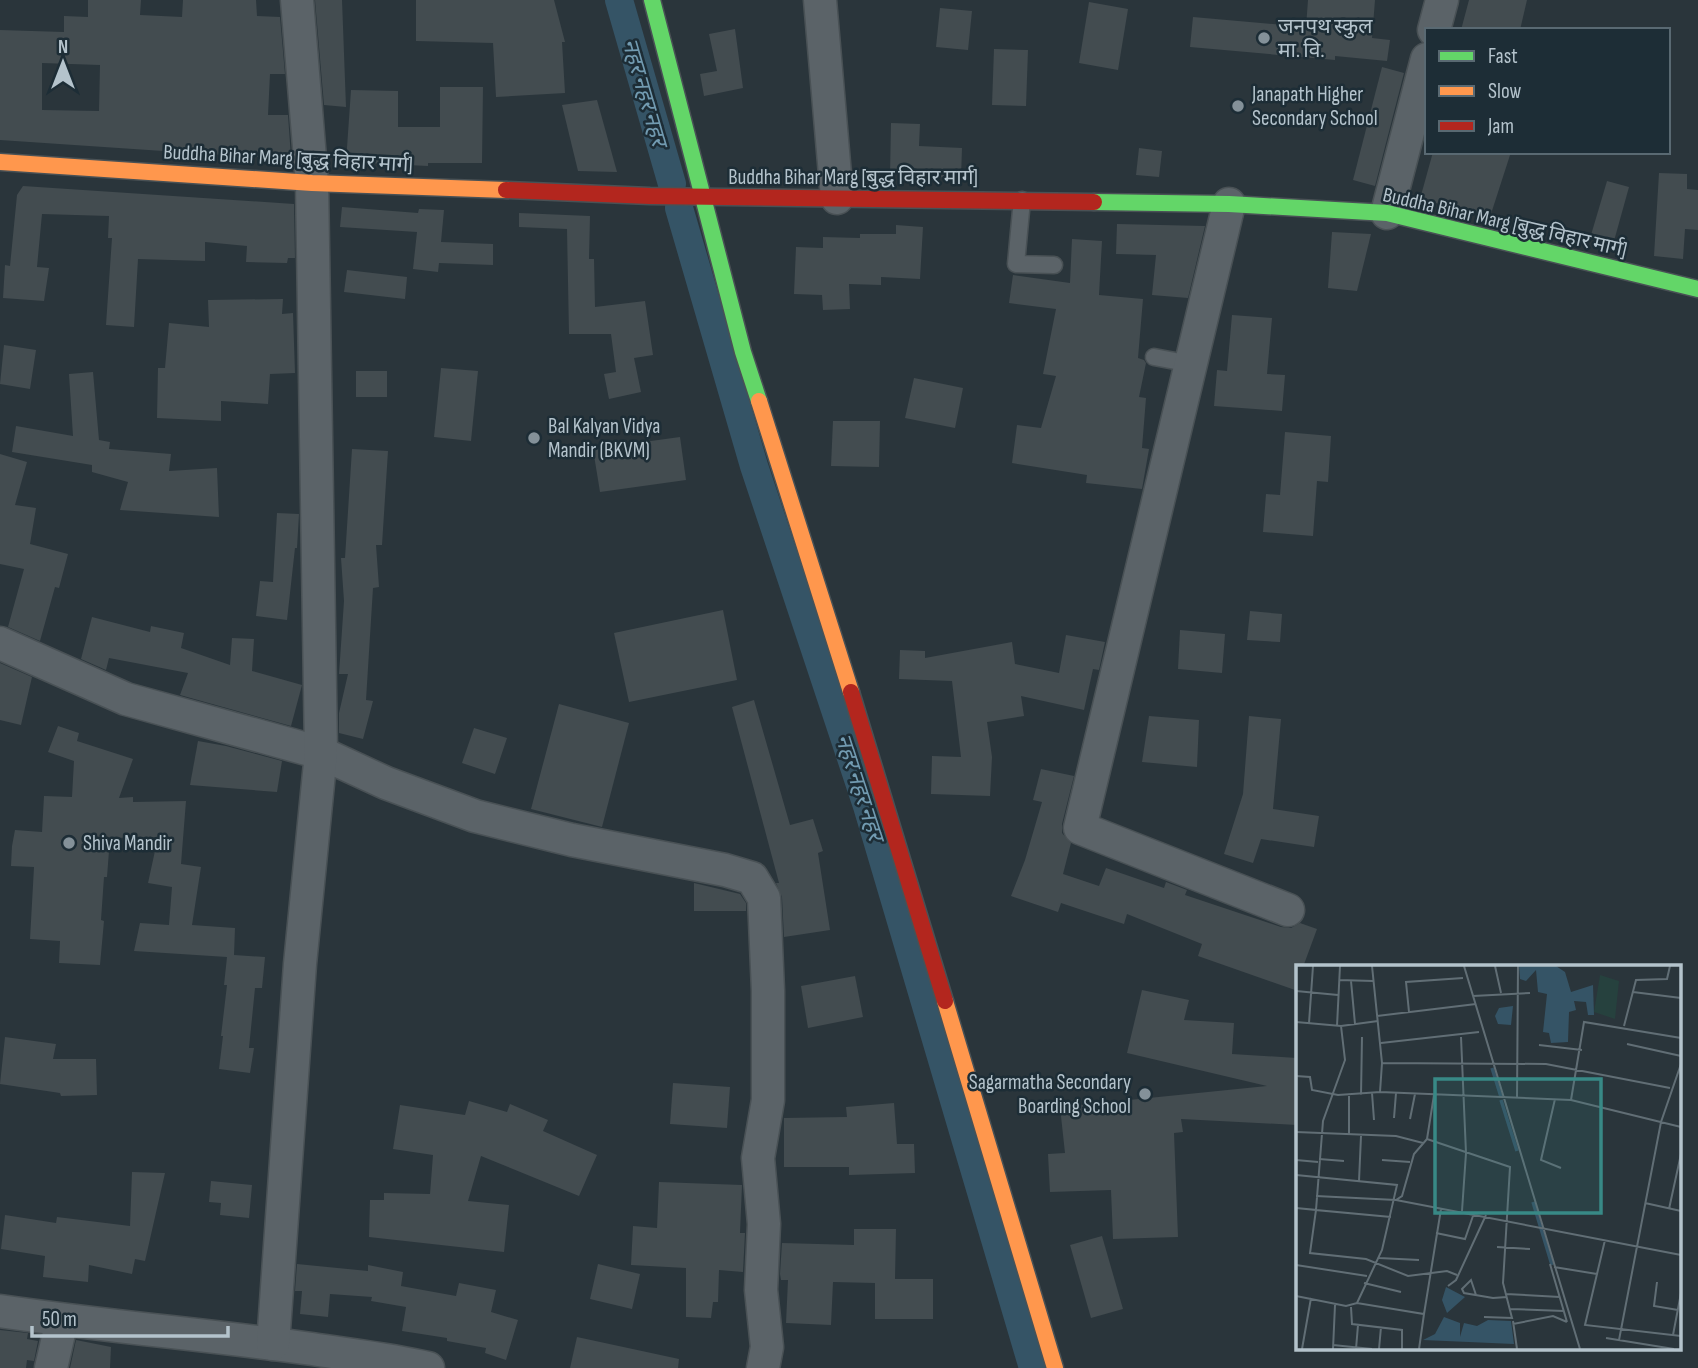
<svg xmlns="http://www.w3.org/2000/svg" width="1698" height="1368" viewBox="0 0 1698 1368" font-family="'Sofia Sans Condensed','Noto Sans Devanagari',sans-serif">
<rect width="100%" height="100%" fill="#2a353b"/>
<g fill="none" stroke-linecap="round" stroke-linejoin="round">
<g stroke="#355466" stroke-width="28">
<polyline points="619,0 672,184"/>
<polyline points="679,208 754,466 867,806 1033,1368"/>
</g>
</g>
<g fill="#434c50" fill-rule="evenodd">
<path d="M88,0h53l-1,15 42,2 1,-17h73l1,16 23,1 5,57h-15l-2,41h20l3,42h-39l-252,-17v-110l64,2v-16l24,1zM42,63l58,2 -1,46 -57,-1z"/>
<polygon points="315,0 342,0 346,107 324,105"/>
<polygon points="416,0 554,0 565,42 562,42 565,93 496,97 493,43 416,41"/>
<polygon points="1308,0 1375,0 1372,38 1390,40 1387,61 1335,56 1335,60 1190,47 1193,17 1306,27"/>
<polygon points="1469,0 1527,0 1520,30 1461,30"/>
<polygon points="1089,2 1128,9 1118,70 1079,63"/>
<polygon points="940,8 972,11 968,50 936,47"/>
<polygon points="735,29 743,88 704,96 700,74 717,71 709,34"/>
<polygon points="994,49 1028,50 1026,106 992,105"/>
<polygon points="1382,67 1404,73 1375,186 1353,180"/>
<polygon points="440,87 483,87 482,163 428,163 428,166 346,162 351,90 398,91 398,127 440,127"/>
<polygon points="597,100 617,172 578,171 562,105"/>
<polygon points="891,123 920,124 919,146 962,148 961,178 932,177 932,174 890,175"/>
<polygon points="1139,148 1162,151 1159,177 1136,175"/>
<polygon points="1433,152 1511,152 1490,217 1420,199"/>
<polygon points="1659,173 1687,174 1687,189 1698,190 1698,230 1685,229 1683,259 1654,256"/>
<polygon points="1607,181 1629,187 1614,241 1591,235"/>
<polygon points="23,186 294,204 295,258 288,258 287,263 246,262 247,246 205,242 205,261 138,259 134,327 106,325 112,238 108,238 109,216 42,214 37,267 49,268 44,301 3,298 5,265 10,266 17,195"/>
<polygon points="342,207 418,213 419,209 444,210 441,242 493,244 493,265 439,263 438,272 413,269 417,232 340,227"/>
<polygon points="519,213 590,216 589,259 594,259 595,307 645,301 653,355 634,358 641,392 609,399 604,374 616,372 611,334 569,334 567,229 519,227"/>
<polygon points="1117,224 1205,226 1188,298 1152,295 1156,255 1116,254"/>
<polygon points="896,225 923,227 920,279 881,277 881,285 849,284 850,309 823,310 822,295 794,294 796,247 823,248 823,237 860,238 860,234 896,234"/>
<polygon points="1332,232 1371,234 1357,291 1328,288"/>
<polygon points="1072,239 1102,241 1099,295 1143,299 1138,358 1144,360 1146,363 1139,397 1146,398 1142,448 1149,449 1142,489 1086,483 1087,475 1012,463 1017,425 1041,428 1056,376 1043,374 1056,309 1009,303 1013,275 1070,283"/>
<polygon points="347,270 407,277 405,299 344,292"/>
<polygon points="283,299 282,314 293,313 295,373 270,374 268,404 221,401 221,421 157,418 158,368 165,368 169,323 209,327 208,300"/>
<polygon points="1232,315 1272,318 1267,374 1285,375 1282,411 1214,406 1217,370 1227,371"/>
<polygon points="4,345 36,350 30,389 0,384"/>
<polygon points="441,368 478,371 471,441 434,437"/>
<rect x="356" y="371" width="31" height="26"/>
<polygon points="93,372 99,440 110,442 109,449 171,454 169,471 217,468 219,517 120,510 128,482 92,472 92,465 12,452 16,426 73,436 69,374"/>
<polygon points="914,378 963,388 955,428 905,418"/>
<polygon points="833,421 880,421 879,467 831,466"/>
<polygon points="1285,432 1331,436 1328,482 1317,481 1313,536 1263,532 1266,494 1280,495"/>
<polygon points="680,437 686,480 600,492 593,449"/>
<polygon points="352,449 388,451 382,545 376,545 379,587 373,588 366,700 373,701 363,739 339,733 339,713 348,674 339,674 344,601 341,558 345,558"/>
<polygon points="0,454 27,462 15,505 36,508 30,544 68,554 59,588 55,587 40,641 8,627 24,569 0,564"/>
<polygon points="277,513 299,514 297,548 295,548 287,620 256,616 260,581 273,582"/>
<polygon points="723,610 737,680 629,702 614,633"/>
<polygon points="1250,611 1282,614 1280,642 1247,640"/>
<polygon points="92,617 150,632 151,626 184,633 181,648 230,665 232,638 254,639 252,671 302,685 291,726 180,695 188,673 109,658 106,670 81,659"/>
<polygon points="1180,630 1225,634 1222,673 1178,669"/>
<polygon points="1066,635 1105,642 1099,670 1093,669 1084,710 1021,696 1024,716 987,722 992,757 990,796 931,794 932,756 961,757 952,681 899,679 900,650 925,651 925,658 1012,642 1015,664 1059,673"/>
<polygon points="0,663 32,677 21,725 0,720"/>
<polygon points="754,700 790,825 813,819 823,851 818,853 830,930 784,937 782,897 776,883 779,883 732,707"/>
<polygon points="559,704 629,723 602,827 531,809"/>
<polygon points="1149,716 1199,720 1197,767 1142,762"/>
<polygon points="1249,716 1281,719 1273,809 1319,816 1314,847 1261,839 1253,863 1224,854 1243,794"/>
<polygon points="58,726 79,733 77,741 133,759 119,798 133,797 133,802 186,801 181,864 201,867 192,925 235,928 234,955 265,957 262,988 255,988 249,1048 254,1048 250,1073 219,1069 223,1036 221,1036 227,985 224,985 227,957 134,951 140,923 169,925 172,887 148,883 158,837 110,838 107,877 104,877 101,920 104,921 100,965 59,963 60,941 30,939 34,867 11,866 12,846 15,830 42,832 44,796 72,797 74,761 48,752"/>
<polygon points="474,728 507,738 495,774 462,763"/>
<polygon points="198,741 226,746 282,761 277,792 190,785"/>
<polygon points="1041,769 1074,776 1062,824 1062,833 1071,843 1063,874 1099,886 1106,868 1164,888 1166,882 1187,890 1185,895 1281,927 1291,928 1300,923 1317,929 1303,967 1297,967 1297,983 1295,990 1198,956 1202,944 1127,914 1124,924 1061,903 1058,912 1011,896 1025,860 1042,802 1033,800"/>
<polygon points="694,883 740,894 746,903 746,911 694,911"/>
<polygon points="855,976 863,1017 808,1028 801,986"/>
<polygon points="1142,990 1189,1000 1184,1020 1234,1023 1232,1054 1297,1058 1297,1125 1181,1119 1183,1132 1174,1133 1178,1237 1113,1239 1111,1190 1050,1192 1048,1154 1065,1153 1060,1107 1267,1086 1127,1053"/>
<polygon points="5,1037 56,1044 53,1059 96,1059 97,1095 61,1096 60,1093 0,1084"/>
<polygon points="673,1083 730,1087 727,1128 670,1124"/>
<polygon points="469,1101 507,1112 510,1104 548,1120 543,1131 597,1155 579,1196 481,1156 468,1201 509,1205 504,1252 369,1237 370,1200 384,1200 384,1193 430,1194 433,1155 393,1149 400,1105 465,1115"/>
<polygon points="894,1103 897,1144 914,1144 915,1173 849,1175 849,1167 784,1167 784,1118 847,1117 846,1107"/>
<polygon points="132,1172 165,1173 145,1261 135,1259 132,1274 89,1265 88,1282 43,1277 45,1256 1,1249 5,1215 56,1223 57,1217 130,1226"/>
<polygon points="211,1181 252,1185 249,1218 220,1215 221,1203 209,1202"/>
<polygon points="659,1182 742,1185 740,1233 745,1233 743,1272 719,1270 718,1302 713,1302 711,1318 686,1317 686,1268 631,1265 633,1226 657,1228"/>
<polygon points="854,1229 896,1229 895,1279 933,1279 933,1319 875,1319 875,1283 833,1282 831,1325 786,1323 788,1280 781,1280 780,1274 782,1243 854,1245"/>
<polygon points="1102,1236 1123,1309 1091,1318 1070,1245"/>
<polygon points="297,1264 368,1271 368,1265 403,1272 401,1286 456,1296 459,1283 496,1290 491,1312 518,1320 506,1360 485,1353 486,1348 447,1341 447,1338 402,1331 406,1307 371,1301 372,1297 330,1294 328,1317 300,1314 302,1291 295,1291"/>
<polygon points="598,1264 640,1274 632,1309 590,1299"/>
<polygon points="0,1330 28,1333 27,1339 38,1341 34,1361 27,1360 26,1368 0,1368"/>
<polygon points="577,1337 679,1359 678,1368 570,1368"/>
<polygon points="76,1340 111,1347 110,1368 70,1368"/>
</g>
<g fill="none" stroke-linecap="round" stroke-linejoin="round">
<g stroke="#495155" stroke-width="19">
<g id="lane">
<polyline points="1022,200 1016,264 1054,265"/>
<polyline points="1154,357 1191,364"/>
</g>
</g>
<g stroke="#495155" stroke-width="35">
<g id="street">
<polyline points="820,0 837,198"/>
<polyline points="1434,30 1442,0"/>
<polyline points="1229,204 1080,828 1288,910"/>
<polyline points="1387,213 1427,59"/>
<polyline points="0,643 126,699 321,753 386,783 475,816 572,840 725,870 752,878 764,898 768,991 768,1100 758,1158 764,1224 761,1290 767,1347 763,1368"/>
<path d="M0,1311c104,15 208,24 312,38 39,6 78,10 116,19"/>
<polyline points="273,1344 300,964 321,753 312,183 297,0"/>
<polyline points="51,1368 62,1320"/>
</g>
</g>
<g stroke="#495155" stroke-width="19">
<g id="fast">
<polyline points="652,0 743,352 759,401"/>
<polyline points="1094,202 1229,204 1387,213 1698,289"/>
</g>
</g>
<g stroke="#495155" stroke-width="19">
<g id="slow">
<polyline points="0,162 312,183 506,190"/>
<polyline points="759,401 851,692"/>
<polyline points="945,1001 1055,1368"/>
</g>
</g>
<g stroke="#495155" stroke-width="19">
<g id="jam">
<polyline points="506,190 650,196 1094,202"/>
<polyline points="851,692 945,1001"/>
</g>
</g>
<use href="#lane" stroke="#5b6368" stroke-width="16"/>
<use href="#street" stroke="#5b6368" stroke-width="32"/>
<use href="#fast" stroke="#63d668" stroke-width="16"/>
<use href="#slow" stroke="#ff974d" stroke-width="16"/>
<use href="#jam" stroke="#b3261e" stroke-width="16"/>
</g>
<g fill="#849199" stroke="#1d2d36" stroke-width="2.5">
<circle cx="1264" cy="38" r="7"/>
<circle cx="1238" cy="106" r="7"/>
<circle cx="534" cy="438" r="7"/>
<circle cx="69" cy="843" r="7"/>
<circle cx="1145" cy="1094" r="7"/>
</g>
<g text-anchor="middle" stroke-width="5" stroke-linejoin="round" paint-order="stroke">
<g font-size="21" fill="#b4c3cc" stroke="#1d2d36" text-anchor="start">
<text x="1278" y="33">जनपथ स्कुल<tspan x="1278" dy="24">मा. वि.</tspan></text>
<text x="1252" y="101">Janapath Higher<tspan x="1252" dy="24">Secondary School</tspan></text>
<text x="548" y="433">Bal Kalyan Vidya<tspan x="548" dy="24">Mandir (BKVM)</tspan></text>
<text x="83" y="850">Shiva Mandir</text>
<text x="1131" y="1089" text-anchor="end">Sagarmatha Secondary<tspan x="1131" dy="24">Boarding School</tspan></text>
</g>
<g font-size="21" fill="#b4c3cc" stroke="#1d2d36">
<text transform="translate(288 158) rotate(3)" y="7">Buddha Bihar Marg [बुद्ध विहार मार्ग]</text>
<text x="853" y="184">Buddha Bihar Marg [बुद्ध विहार मार्ग]</text>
<text transform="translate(1505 222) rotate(13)" y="7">Buddha Bihar Marg [बुद्ध विहार मार्ग]</text>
</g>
<g font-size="23" font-style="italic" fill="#729bb1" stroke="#1d2d36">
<text transform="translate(645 92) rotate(74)" y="8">नहर नहर नहर</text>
<text transform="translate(860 787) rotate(72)" y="8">नहर नहर नहर</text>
</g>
</g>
<g transform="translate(1296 965)">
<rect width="385" height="385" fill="#2a353b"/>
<path d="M304,10l19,6 -4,38 -21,-7z" fill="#26413e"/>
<path d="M223,1h37l9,6 6,20 22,-7 1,30h-6l-2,-13 -12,-1 2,9 -7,2 -1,30 -17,1 -2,-10 -6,-1 4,-38 -9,-2 -2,-22 -10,11 -6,-2zM217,41l-2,19 -13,-1 -3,-8 4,-8zM150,322l19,10 -18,16 -5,-13zM148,352l16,6v14l4,-14 13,3 11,-6 23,1 3,23 -91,-4 12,-6z" fill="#355466"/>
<path fill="none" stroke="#355466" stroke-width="3.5" d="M196,103l9,29M205,135l16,51M237,237l19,63"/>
<path fill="none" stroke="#616e75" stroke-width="2" d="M76,1l10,97 -2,29M168,1l116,383M199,1l6,27M43,15l34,1M55,16l4,43M0,26l42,4M337,27l48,6M177,31l57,-3M113,47l-3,-30 57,-4M81,51l99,-12M0,57l45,4 37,-5M13,58l4,-57M41,61l3,-60M45,61l4,34 -22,61 -7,89 75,7M328,61l12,-46 31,-1 3,-13M165,72l5,116 -4,58M85,78l98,-11M331,79l54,12M243,80l43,5M86,98l164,1 124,24M0,111l14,1 2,13 26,5 42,-3 191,8 110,27M76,128l2,27M65,130l1,-58M53,131v40M221,134l1,-133M259,134l-14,61 20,8M275,135l13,-78 97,16M98,153l2,-25M114,154l5,-25M0,167l100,4 27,7M131,174l83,28 -7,116 9,35 -28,-1M23,194l25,2M0,195l22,2M86,195l28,2M0,210l101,10 -15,65 -25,53M63,216l2,-45M20,231l80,4M100,235l285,55M100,235l6,-4 12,-42 13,-15 7,-44M349,238l36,8M0,243l20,2 -6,43 56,6 42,17 39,-5 10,4M373,244l12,-55M140,268l29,6 9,-26M309,275l-20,85 96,11M201,282l33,2M83,293l40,2M254,299l17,58M0,300l71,11M258,302l43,7M361,317l-3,24 24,4M68,318l37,9M152,321l8,-6 30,-65M210,329l54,3M180,330l-5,-15 -9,9 2,4 29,5 14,-1M0,331l50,10 11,-3 67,11 17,-105M55,342l1,17 50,6v19M214,344l54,2M217,356l4,28M217,359l40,-8 14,6M377,370l8,-42M310,373l68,11M323,375l42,-218 20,-58M37,380l39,4M6,384l9,-51M37,384l2,-44M60,384l2,-24M83,384l2,-22M123,384l5,-35"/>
<path fill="#388986" fill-opacity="0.15" stroke="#388986" stroke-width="3.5" d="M139,114h166v134h-166z"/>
<rect width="385" height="385" fill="none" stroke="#b4c3cc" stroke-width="3.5"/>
</g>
<rect x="1425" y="28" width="245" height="126" fill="#1d2d36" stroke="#596972" stroke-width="2"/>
<rect x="1439" y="51" width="35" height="10" fill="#63d668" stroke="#596972" stroke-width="2"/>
<text x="1488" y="63" font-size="21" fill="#b4c3cc">Fast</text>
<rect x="1439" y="86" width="35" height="10" fill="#ff974d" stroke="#596972" stroke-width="2"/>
<text x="1488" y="98" font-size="21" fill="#b4c3cc">Slow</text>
<rect x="1439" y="121" width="35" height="10" fill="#b3261e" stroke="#596972" stroke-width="2"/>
<text x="1488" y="133" font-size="21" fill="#b4c3cc">Jam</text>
<g transform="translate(63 63)" stroke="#1d2d36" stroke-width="5" paint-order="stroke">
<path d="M0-5L12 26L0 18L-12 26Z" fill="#b4c3cc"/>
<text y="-10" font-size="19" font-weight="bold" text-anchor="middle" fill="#b4c3cc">N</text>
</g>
<path d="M32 1326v10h196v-10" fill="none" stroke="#b4c3cc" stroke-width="3.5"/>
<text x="42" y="1326" font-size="21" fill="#b4c3cc" stroke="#1d2d36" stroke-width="5" paint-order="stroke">50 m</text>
</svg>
